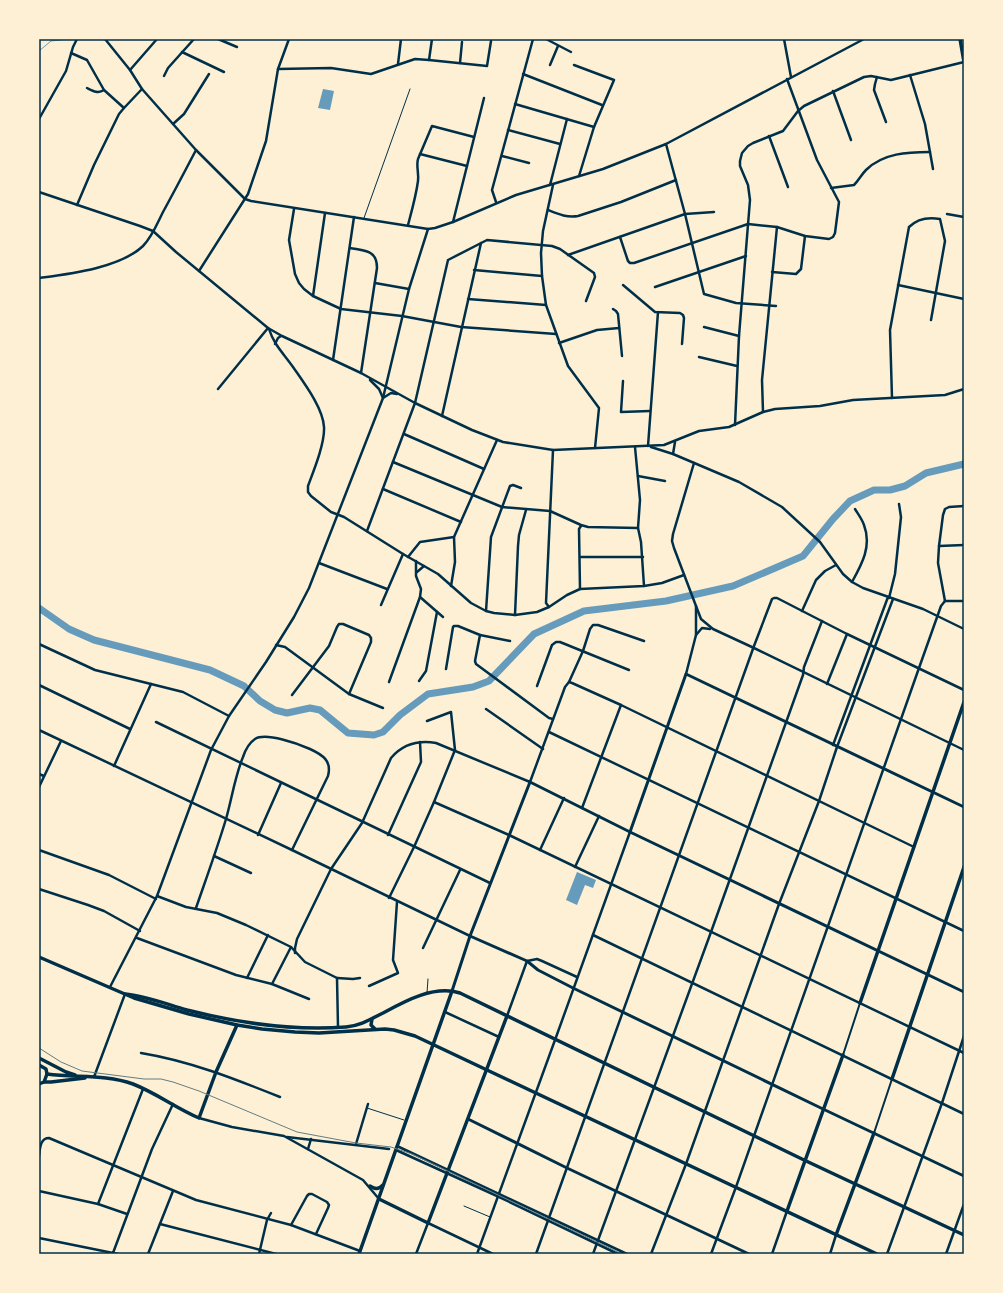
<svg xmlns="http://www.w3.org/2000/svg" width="1003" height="1293" viewBox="0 0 1003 1293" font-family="Montserrat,sans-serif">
<rect width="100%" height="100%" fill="#fdf0d5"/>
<g fill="#669bbc">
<polygon points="323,89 334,91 330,110 318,108"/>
<polygon points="577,872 596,880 593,888 585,885 577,905 566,900"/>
</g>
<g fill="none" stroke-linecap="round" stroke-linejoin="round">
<polyline stroke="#669bbc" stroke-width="1" points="39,51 51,41 68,39"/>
<polyline stroke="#669bbc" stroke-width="7" points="39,608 69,629 94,640 210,670 244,686 260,701 275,710 287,713 310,708 320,710 348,733 374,735 383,732 400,715 428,694 473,687 489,681 534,634 584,611 666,601 733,586 803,556 833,519 850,501 874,490 890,490 905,486 926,473 964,464"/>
<g stroke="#003049" stroke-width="1">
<polyline points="364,218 410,89"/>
<polyline points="427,993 428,979"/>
<polyline points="367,1108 404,1120"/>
<polyline points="464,1206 490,1217"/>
</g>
<g stroke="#003049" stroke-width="2">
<polyline points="843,1055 860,1003"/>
<polyline points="874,1133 892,1079"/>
</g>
<g stroke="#003049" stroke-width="2.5">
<polyline points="105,39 130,70 142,89 196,150 245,199 251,201 428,229 435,228 453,222 516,195 603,169 666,144 864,39"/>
<polyline points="218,39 237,47"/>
<polyline points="546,39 571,52"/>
<polyline points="784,39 791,77"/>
<polyline points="182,52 224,72"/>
<polyline points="71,53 87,60 104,90 124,108"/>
<polyline points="429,60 432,39"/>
<polyline points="460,63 462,42"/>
<polyline points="398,64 401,39"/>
<polyline points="550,65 558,46"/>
<polyline points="574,65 614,80 594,127 579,176"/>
<polyline points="278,69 331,68 371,74 415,59 429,60 487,66 491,41"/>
<polyline points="130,70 157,39"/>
<polyline points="523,74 602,105"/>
<polyline points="910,75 925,124 933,169"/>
<polyline points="164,76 168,68 194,39"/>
<polyline points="877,77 875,84 874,90 886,122"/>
<path d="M87,88c6,3 11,6 17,2"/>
<polyline points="833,91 851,140"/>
<polyline points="515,104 594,127"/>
<polyline points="39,119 66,71 73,47 77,39"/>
<polyline points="173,124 184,114 209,74"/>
<polyline points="508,130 560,144"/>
<polyline points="769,136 788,187"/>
<polyline points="666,144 685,214 704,294 736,303 776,306"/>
<polyline points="420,154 467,166"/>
<polyline points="502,156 529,163"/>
<polyline points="550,185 567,119"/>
<polyline points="553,185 543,231 541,253 542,276 546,305 568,366 599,408 595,448"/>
<path d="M831,188l23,-3c5,-5 7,-10 12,-15 17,-17 42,-18 64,-18"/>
<polyline points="39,192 140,226 153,231 176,252 268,328 282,336 361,373 415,403 472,430 503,442 553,450 664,445 699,431 729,427 763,412 775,409 820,406 853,400 945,395 964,389"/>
<polyline points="496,202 492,190 533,39"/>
<polyline points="77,205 94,165 119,114 124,108 142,89"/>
<polyline points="294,209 289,240 295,274 299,283 304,289 313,296 341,309 402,316 461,327 556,334"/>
<path d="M548,210c10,4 19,8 30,6l43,-14 55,-22"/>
<polyline points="947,214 964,217"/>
<polyline points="453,222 484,98"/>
<path d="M408,225c4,-15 8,-29 10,-44 1,-8 -2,-15 0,-22l14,-33 42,11"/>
<polyline points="620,237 628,261 630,263 634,263 748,224 777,227 805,236 829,239 833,237 835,233 839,202 817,160 787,79"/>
<path d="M350,248c15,3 27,2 27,20l-16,105"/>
<polyline points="568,255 685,214 714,212"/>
<polyline points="474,270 542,276"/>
<polyline points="199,271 248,194 266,141 278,69 289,39"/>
<polyline points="772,272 796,274 801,269 805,236"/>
<path d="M39,278c30,-4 81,-10 104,-32 9,-9 14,-22 20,-34 11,-20 22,-41 33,-62"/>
<polyline points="375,283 409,289"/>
<polyline points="623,285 655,312 680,313 683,315 684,318 682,344"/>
<polyline points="898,285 964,299"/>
<polyline points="655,287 746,256"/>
<polyline points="313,296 325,213"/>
<polyline points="468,299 546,305"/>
<polyline points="613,309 616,311 618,314 622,356"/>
<polyline points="704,327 739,336"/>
<path d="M269,329c5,16 15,25 24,38 11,16 30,41 31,60 1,16 -10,43 -16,59v6l3,4 20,16 13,5 59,37 35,20 33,29 15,8 8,2 21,2 22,-3 12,-5 18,-12 13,-6 64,-3 18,-3 22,-8"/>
<polyline points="559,343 597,330 619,328"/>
<polyline points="275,344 278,338 281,336"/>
<polyline points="699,357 737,366"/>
<polyline points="333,360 354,217"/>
<polyline points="370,380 379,389 383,398 391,393 397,394"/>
<polyline points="623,381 621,412 650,411"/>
<polyline points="218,389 268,328"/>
<path d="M892,398l-2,-68 19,-103c8,-8 20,-10 31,-8l5,22 -14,79"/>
<polyline points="763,412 762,380 777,227"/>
<polyline points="442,416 481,243"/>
<polyline points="735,425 739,336 750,200 748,185 740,166 740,161 742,153 748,146 753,143 783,131 798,111 804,106 864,77 871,76 891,80 964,62"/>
<polyline points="404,434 484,469"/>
<polyline points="648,446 658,312"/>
<polyline points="635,447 640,500 638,528 641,542 644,586"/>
<polyline points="651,447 673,454 739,482 782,507 820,542 843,574 852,582 863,588 923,609 964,629"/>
<polyline points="673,454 675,442"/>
<polyline points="393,462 502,507 550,511 581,525 588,527 638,528"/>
<polyline points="638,476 665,481"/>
<polyline points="383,489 461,522"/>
<polyline points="367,531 415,403 448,260 487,240 552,246 560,249 594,273 595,277 586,301"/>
<polyline points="939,546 964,545"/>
<polyline points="408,557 420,542 454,537"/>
<polyline points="580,557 643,557"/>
<polyline points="319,563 387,589"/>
<polyline points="417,572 424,566"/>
<path d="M852,582c10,-18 20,-36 12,-57 -2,-6 -6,-11 -9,-16"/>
<polyline points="451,586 455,562 454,537 497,440"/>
<polyline points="580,589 579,529 581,526"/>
<polyline points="420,597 443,617"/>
<polyline points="889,598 895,574 901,517 899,504"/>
<polyline points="945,601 938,563 939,546 943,515 945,509 949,507 964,506"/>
<polyline points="945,601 964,601"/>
<polyline points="381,605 403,554"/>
<polyline points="696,606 701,619 713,629 754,648 964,750"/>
<polyline points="549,607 546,603 553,450"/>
<polyline points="486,611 491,537 510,486 513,485 521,488"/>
<polyline points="802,611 816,580 825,571 836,565"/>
<polyline points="515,615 518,546 519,535 526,510"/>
<polyline points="480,635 510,641"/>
<polyline points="696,635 702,628 710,629"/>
<polyline points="39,644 95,670 183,692 229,716"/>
<polyline points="276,645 285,647 349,694 383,708"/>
<polyline points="446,669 453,627 454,626 458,626 480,635 475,661 476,664 549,718 553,719"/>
<polyline points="686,674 696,635 696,606 674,548 672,541 673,534 694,463"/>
<polyline points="419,681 426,671 437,612"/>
<polyline points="389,682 420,597 421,589 416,576 416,561"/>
<polyline points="569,682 572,683 621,705 914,847"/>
<polyline points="827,684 847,634"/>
<polyline points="39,685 130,729"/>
<polyline points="537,686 552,645 556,642 560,642 629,670"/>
<polyline points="292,695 329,646 337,627 339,624 343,624 369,635 371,638 371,642 349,694"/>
<polyline points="486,709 543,749"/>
<polyline points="156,722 490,883"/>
<polyline points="39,730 292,850 470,936"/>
<polyline points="549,732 964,931"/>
<polyline points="833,745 888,597"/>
<polyline points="114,766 151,684"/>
<polyline points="39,774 44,776"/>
<polyline points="39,787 61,741"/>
<polyline points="434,802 509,835 964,1053"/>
<polyline points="582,808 621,705"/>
<polyline points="258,835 281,783"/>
<polyline points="388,835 421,762 420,742"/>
<polyline points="39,850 109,875 156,899"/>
<polyline points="540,850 564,798"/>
<polyline points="214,856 251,873"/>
<polyline points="575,867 599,816"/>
<polyline points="39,889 88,905 104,911 140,931"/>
<polyline points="157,896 186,907 217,913 246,925 291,947 305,962 337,978 353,979 360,978"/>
<polyline points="389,898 414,847 434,802 455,750 451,712 427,721"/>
<path d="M196,908c10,-29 21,-59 30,-89 6,-21 9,-43 17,-62 2,-6 6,-14 12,-18 11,-7 44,5 55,10 13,6 22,12 18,27l-36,74"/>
<polyline points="593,935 964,1114"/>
<polyline points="137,938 236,975 272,984 309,999"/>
<polyline points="423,948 460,870"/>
<path d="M295,953v-5l2,-9 34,-70 31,-46 29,-65c12,-14 27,-18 45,-15l94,39 35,-95 4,-5 14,-31 7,-22 3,-4h5l46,16"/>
<polyline points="247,978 268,935"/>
<polyline points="337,978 338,1027"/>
<polyline points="272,984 291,947"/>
<polyline points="369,986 398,973 393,960 397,902"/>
<polyline points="110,987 157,896 211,750 229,716 266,662 294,617 309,588 383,398 409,289 428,229"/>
<polyline points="445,1012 499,1037"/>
<polyline points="507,1016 527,961 537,959 542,961 577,977"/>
<path d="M141,1053c49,8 94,26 139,44"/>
<polyline points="94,1077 125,994"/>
<polyline points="199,1118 232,1127 284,1136 363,1180 379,1199"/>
<polyline points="287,1137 389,1149"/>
<polyline points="356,1144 368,1104"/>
<polyline points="397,1146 627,1254"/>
<polyline points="308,1149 311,1139"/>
<polyline points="396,1150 497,1196 618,1254"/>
<path d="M39,1156c1,-7 1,-18 10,-18l147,62 95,25 69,26"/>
<polyline points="39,1191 98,1204 127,1214"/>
<polyline points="98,1204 143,1089"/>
<polyline points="160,1224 276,1254"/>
<polyline points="291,1225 307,1196 309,1194 312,1194 327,1202 329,1205 328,1208 316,1234"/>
<polyline points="39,1238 113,1253 152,1149 173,1104"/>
<polyline points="148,1254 173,1191"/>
<polyline points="259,1254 267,1220 271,1213"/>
<polyline points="416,1254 428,1223 493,1254"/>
<polyline points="477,1254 555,1040 630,832"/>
<polyline points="536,1254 754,646 772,599 774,598 777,598 847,634 964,690"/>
<polyline points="593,1254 711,932 803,675 804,667 822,621"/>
<polyline points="651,1254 686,1164 779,904 819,801 837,747 893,599"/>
<polyline points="711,1254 736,1187 919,668 941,606 945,601"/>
<polyline points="772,1254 787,1211"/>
<polyline points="830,1254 836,1235"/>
<polyline points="887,1254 942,1103 964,1036"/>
<polyline points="946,1254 964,1204"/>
</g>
<g stroke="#003049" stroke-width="3">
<polyline points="630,832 686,674 964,807"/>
<polyline points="470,936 527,961 538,970 573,988 823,1109 964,1176"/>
<polyline points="452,991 470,936 530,782 630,832 964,992"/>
<polyline points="468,1119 567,1168 749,1254"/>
</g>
<g stroke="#003049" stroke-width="3.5">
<polyline points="960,39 964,62"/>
<polyline points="860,1003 964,702"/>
<polyline points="39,1058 66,1072 75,1075"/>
<polyline points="39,1065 46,1069 47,1074 44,1082 39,1084"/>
<path d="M47,1074c29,4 58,0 86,10 23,9 43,24 66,34l17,-46 21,-47"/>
<polyline points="892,1079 964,867"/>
<polyline points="44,1082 51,1082 85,1078"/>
<path d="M370,1186c5,3 8,4 13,-1"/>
<polyline points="379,1199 428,1223 507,1016"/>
<polyline points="787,1211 843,1055"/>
<polyline points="836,1235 874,1133"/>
<polyline points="113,1254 117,1254"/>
<polyline points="359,1254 452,991"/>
</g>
<g stroke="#003049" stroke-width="3.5">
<polyline points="39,957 134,998 189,1014 237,1025 262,1029 295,1032 319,1033 385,1029 394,1030 415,1036 877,1254"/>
<path d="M125,994c21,2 41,10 62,16 51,13 105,21 159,17 14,-1 25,-8 37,-14 22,-12 51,-28 77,-20l344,167 160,75"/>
<polyline points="372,1019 371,1025 375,1029"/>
</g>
<polyline stroke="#657d81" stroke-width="1" points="39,1048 61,1062 82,1071 144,1079 161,1079 173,1082 199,1091 297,1132 356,1143 391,1147 412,1154 622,1254"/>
</g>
<rect width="1003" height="1293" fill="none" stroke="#fdf0d5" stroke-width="80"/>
<rect x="40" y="40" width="923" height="1213" fill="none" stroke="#003049" stroke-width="1.5"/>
</svg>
